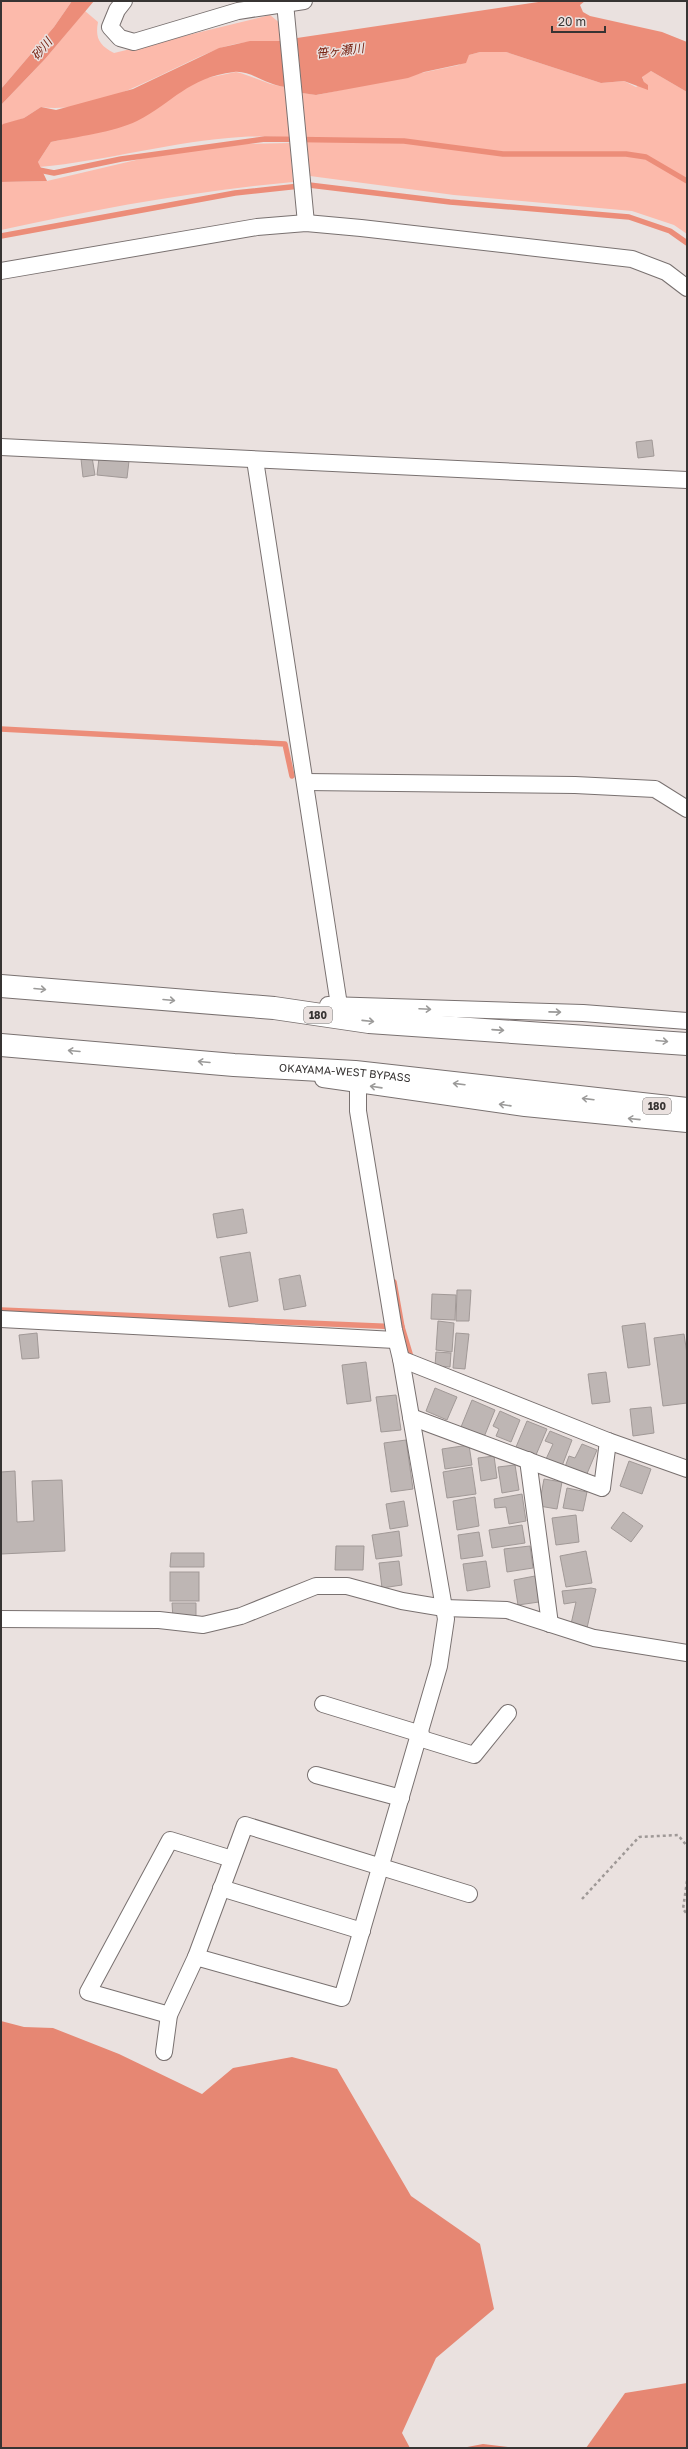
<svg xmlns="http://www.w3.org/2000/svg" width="688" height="2449" viewBox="0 0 688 2449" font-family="'Golos Text','Noto Sans JP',sans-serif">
<rect width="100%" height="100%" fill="#eae1df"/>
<g fill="#fcbaab">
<polygon points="1,1 72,1 54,27 1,89"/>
<path d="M85,11l13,11c-3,16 1,23 16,31l156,-38 11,9v17c-21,0 -43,0 -63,8 -52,20 -119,66 -177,58l-17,11 -23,8v-21l44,-46z"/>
<polygon points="480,52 506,52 601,83 624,81 636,87 644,82 642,76 651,71 687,92 687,234 674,225 632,211 454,195 310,176 302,93 317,95 459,65 469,55"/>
<path d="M236,72c18,4 33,14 50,15l4,50c-16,0 -33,-1 -49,0 -68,4 -134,24 -202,30l-1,-5 13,-20 52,-11 99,-52z"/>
<path d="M290,143l3,39c-98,9 -196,27 -292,48v-48l46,-1 106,-25 88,-12z"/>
</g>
<g fill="#e68773">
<polygon points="1,2021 24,2027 53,2028 119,2054 202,2094 233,2068 292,2057 337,2069 411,2196 480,2244 494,2309 436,2358 402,2433 410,2448 1,2448"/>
<polygon points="687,2383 687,2448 586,2448 625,2393"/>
<polygon points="483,2444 517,2448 462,2448"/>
</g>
<g fill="#ec8d79">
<polygon points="72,1 94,1 45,59 1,105 1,89 54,27"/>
<polygon points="545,1 585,1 580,5 583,12 590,16 662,32 687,42 687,92 651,71 642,77 644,82 648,85 648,90 624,81 601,83 506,52 480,52 469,55 466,63 424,72 408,78 316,95 302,93 297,38"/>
<path d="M250,41h31l5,46c-19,-1 -35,-17 -52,-15 -47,6 -60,30 -97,49 -22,11 -62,16 -86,21l-13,20 9,19 -46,1v-56l2,-2 21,-6 17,-11 15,3 77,-21 86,-41z"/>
</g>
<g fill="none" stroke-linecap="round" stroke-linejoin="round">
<g stroke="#ec8d79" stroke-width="5.5">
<polyline points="34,169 54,173 121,159 265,139 404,141 503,154 626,154 646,157 687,181"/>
<polyline points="1,236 235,193 309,185 450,202 629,217 670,231 687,243"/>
<polyline points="1,729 285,744 292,776"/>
<polyline points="394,1282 402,1327 411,1357"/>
<polyline points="1,1310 402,1327"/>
</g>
</g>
<g fill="#beb6b4" stroke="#a19997">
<polygon points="652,440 654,456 638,458 636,442"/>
<polygon points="92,457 95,475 83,477 81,459"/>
<polygon points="99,458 129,461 127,478 97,475"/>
<polygon points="243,1209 247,1233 217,1238 213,1214"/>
<polygon points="250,1252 258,1301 229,1307 220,1257"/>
<polygon points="300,1275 306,1306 284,1310 279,1279"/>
<polygon points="457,1290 471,1290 469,1321 456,1321"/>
<polygon points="432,1294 456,1295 455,1320 431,1319"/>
<polygon points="438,1321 454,1323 452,1352 436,1350"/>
<polygon points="645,1323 650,1365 628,1368 622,1326"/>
<polygon points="37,1333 39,1358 22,1359 19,1335"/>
<polygon points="456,1333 469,1334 465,1369 453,1368"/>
<polygon points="684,1334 687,1354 687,1403 663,1406 654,1338"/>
<polygon points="436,1352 451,1353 450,1367 435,1366"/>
<polygon points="366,1362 371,1401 347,1404 342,1365"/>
<polygon points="606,1372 610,1402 592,1404 588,1374"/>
<polygon points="435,1388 457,1397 447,1420 426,1411"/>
<polygon points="396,1395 401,1430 381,1432 376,1397"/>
<polygon points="472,1400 495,1410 484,1437 461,1427"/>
<polygon points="651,1407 654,1433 633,1436 630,1409"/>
<polygon points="500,1411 520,1420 511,1442 496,1436 499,1429 493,1426"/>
<polygon points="527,1421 547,1429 536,1455 516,1447"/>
<polygon points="550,1431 572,1440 562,1466 546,1459 553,1444 545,1441"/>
<polygon points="406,1440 413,1489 391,1492 384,1443"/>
<polygon points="582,1444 597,1450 586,1476 565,1467 569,1456 575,1458"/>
<polygon points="469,1445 472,1465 445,1469 442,1449"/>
<polygon points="494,1456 497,1478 481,1481 478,1458"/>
<polygon points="629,1461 651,1469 642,1494 620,1486"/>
<polygon points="515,1465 519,1490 502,1493 498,1467"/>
<polygon points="472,1467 476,1494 447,1498 443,1472"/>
<polygon points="15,1471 17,1522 34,1521 32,1481 62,1480 65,1551 1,1554 1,1472"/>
<polygon points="544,1479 562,1482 557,1509 539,1506"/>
<polygon points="567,1488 587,1492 583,1511 563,1508"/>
<polygon points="522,1494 526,1521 509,1524 506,1507 495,1508 494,1499"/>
<polygon points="475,1497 479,1526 457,1530 453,1501"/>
<polygon points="404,1501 408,1526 390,1529 386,1504"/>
<polygon points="623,1512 643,1526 631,1542 611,1528"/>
<polygon points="576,1515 579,1542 556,1545 552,1518"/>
<polygon points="522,1525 525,1543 492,1548 489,1530"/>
<polygon points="399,1531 402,1556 376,1559 372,1535"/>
<polygon points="479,1532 483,1556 461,1559 458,1535"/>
<polygon points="336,1546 364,1546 363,1570 335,1570"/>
<polygon points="530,1546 533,1568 507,1572 504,1549"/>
<polygon points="586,1551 592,1583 566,1587 560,1556"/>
<polygon points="171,1553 204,1553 204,1567 170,1567"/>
<polygon points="399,1561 402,1585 382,1588 379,1563"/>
<polygon points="486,1561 490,1587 467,1591 463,1564"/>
<rect x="170" y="1572" width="29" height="29"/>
<polygon points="535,1576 539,1602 518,1605 514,1580"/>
<polygon points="591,1588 596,1589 587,1628 571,1624 576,1602 564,1604 562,1591"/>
<polygon points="172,1603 196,1603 196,1619 173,1619"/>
</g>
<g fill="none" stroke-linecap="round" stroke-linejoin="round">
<g stroke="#797170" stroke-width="18">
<g id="minor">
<polyline points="124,1 117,10 110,27 120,38 134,42 238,11 304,1"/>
<polyline points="285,3 306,223"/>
<polyline points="1,271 257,227 306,223 361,228 632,259 666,272 687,288"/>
<polyline points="1,447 687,480"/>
<polyline points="255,460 339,1005"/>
<polyline points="305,782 575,785 655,789 687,809"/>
<polyline points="328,1005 583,1013 687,1021"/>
<polyline points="323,1079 525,1108 687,1124"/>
<polyline points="1,1319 395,1340"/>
<polyline points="401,1359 608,1441 687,1469"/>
<polyline points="411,1417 602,1488 608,1441"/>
<polyline points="528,1460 550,1624"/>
<polyline points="1,1619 159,1620 203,1625 241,1616 316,1586 347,1586 402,1601 444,1608 507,1610 594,1638 687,1653"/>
<polyline points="323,1704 421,1734"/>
<polyline points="419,1738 474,1755 508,1713"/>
<polyline points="316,1775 401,1798"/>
<polyline points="221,1888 362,1931"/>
<polyline points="196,1957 245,1825 469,1894"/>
<polyline points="169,2015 88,1992 170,1840 232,1859"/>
<polyline points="164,2052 169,2015 196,1957 342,1998 439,1666 446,1619 444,1608 401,1359 394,1330 358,1111 358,1085"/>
</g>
</g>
<g stroke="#797170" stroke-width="24">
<g id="trunk">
<polyline points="1,986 274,1008 369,1022 687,1044"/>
<path id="s1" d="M1,1045l233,20 121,7 332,37"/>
</g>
</g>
<g stroke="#9f9997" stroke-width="2.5" stroke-dasharray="3 3" stroke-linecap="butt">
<polyline points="687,1881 683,1909 687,1914"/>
<polyline points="582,1899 639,1837 678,1835 687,1846"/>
</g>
<use href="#minor" stroke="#fff" stroke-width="16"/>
<use href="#trunk" stroke="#fff" stroke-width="22"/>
</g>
<defs><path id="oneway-shaft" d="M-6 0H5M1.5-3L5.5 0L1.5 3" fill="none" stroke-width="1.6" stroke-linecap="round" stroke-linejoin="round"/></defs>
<g stroke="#9b9a99">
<use href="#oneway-shaft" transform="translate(40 989) rotate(5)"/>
<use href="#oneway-shaft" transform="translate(169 1000) rotate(5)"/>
<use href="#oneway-shaft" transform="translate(425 1009) rotate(3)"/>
<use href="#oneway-shaft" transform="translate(555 1012) rotate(1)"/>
<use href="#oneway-shaft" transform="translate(368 1021) rotate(6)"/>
<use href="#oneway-shaft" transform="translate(498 1030) rotate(4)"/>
<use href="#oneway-shaft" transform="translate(662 1041) rotate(5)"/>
<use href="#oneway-shaft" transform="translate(74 1051) rotate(-175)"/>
<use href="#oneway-shaft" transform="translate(204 1062) rotate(-175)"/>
<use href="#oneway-shaft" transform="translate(459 1084) rotate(-173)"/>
<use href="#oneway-shaft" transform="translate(376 1087) rotate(-172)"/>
<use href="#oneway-shaft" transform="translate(588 1099) rotate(-173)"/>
<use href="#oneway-shaft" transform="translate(505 1105) rotate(-172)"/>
<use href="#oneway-shaft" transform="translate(634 1119) rotate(-174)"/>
</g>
<g text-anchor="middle" stroke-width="3" stroke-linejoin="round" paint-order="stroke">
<g fill="#eae1df" stroke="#6d6867" stroke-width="1">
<rect x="304" y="1007" width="28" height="16" rx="3"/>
<rect x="643" y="1098" width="28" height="16" rx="3"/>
</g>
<g font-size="10" font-weight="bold" fill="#373433">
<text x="318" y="1019">180</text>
<text x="657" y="1110">180</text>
</g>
<g font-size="11" fill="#373433" stroke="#eae1df">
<text dy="4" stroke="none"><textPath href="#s1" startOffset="345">OKAYAMA-WEST BYPASS</textPath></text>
</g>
<g font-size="12" font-style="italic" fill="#772212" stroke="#eae1df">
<text transform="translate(42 49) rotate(-50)" y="4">砂川</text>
<text transform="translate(340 51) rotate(-7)" y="4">笹ヶ瀬川</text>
</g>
</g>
<rect width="688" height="2449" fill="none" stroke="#373433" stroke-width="4"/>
<path d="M552 26v6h53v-6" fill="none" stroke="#373433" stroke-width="2"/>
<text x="558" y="26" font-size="12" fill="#373433" stroke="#eae1df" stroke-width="3" paint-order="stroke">20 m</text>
</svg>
